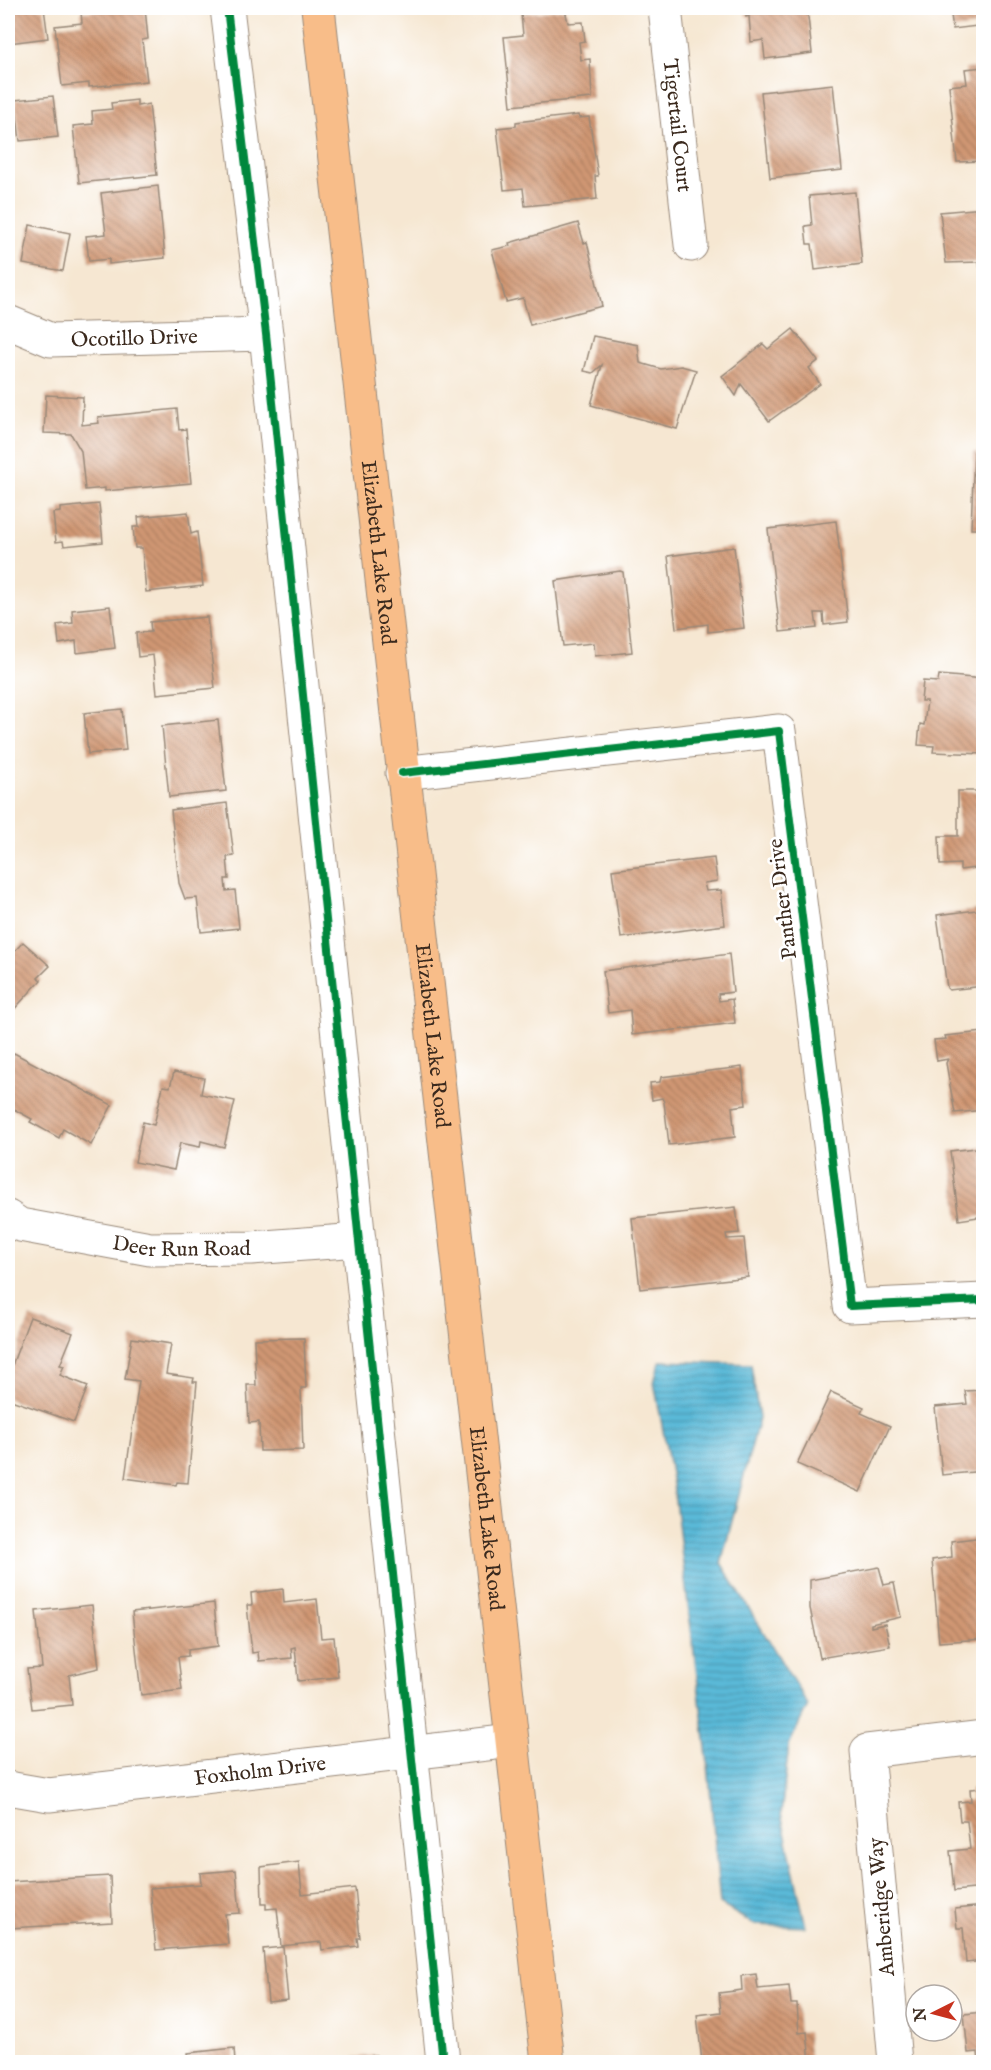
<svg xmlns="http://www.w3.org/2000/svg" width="991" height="2070" viewBox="0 0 991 2070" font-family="'IM FELL English',serif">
<defs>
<pattern id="water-rules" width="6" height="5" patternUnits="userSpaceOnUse" patternTransform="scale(1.5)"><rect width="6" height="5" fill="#5ab9d8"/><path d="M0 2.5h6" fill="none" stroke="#4c97af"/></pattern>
<pattern id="building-back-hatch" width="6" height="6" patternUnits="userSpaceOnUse" patternTransform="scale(1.5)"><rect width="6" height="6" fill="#d09773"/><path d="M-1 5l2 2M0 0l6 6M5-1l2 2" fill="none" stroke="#aa7b5e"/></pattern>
</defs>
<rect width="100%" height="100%" fill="#fff"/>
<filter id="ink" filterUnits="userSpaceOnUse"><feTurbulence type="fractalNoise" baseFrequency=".0167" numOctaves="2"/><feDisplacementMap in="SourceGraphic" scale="12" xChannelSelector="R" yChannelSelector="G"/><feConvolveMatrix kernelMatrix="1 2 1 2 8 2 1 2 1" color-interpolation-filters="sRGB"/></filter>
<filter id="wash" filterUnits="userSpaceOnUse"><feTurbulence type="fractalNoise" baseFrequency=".008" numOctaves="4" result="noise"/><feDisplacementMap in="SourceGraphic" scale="24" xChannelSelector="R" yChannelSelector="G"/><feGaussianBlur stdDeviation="1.35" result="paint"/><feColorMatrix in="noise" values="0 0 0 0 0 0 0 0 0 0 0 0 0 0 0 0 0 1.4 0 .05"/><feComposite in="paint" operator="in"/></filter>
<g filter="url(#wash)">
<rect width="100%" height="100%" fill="#f6e7d2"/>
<polygon fill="url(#water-rules)" stroke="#4a727b" stroke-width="1.5" points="660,1361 751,1364 759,1418 721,1563 808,1705 789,1745 781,1814 806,1927 755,1925 720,1904 708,1764 673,1484 654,1382"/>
<g id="blocks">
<g fill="url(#building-back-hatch)">
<polygon points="8,8 44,8 48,38 9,43"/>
<polygon points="119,8 145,8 148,39 142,40 147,81 89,87 89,83 62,86 55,26 82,23 81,12"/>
<polygon points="745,8 807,8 812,53 765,59 763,40 751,42 749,16 746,17"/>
<polygon points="950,8 984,8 984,37 979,38 977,26 953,29"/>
<polygon points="565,9 568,23 583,22 585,41 579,42 581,60 590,59 592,98 511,106 504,37 523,35 521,14"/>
<polygon points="984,67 984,161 957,162 949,86 967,84 965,69"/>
<polygon points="833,84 842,170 770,178 761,92"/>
<polygon points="53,96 58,137 20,141 15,100"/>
<polygon points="137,100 137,106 149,104 157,175 79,183 73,126 93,124 92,111 112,109 111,103"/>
<polygon points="578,115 579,118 589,117 598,176 595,176 597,199 525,206 523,188 504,190 497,128 516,126 516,122"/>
<polygon points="158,186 165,258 109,264 109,259 89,261 86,236 106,234 101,193"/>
<polygon points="855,192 862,264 815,270 812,244 807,244 805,226 812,225 809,196"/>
<polygon points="984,208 984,280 981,280 979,262 946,263 940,212"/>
<polygon points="578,223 584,243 587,242 602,306 530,325 523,298 506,302 492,250 510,246 509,243"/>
<polygon points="30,225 70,233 63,271 23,264"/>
<polygon points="793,329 818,361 809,368 820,384 769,421 741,384 736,396 722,376 763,344 768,349"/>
<polygon points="593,336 638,345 640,363 661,369 681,366 696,370 677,429 591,405 602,365 593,373 584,371"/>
<polygon points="46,395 83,397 82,425 99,423 98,417 177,409 179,430 186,429 191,483 105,491 105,488 85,490 81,451 71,434 44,433"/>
<polygon points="974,452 984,453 984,529 971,529"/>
<polygon points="99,504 103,542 64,546 63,541 56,542 53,513 60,512 60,508"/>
<polygon points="188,512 191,534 197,532 203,586 146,592 142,548 135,548 133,527 139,527 138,517"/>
<polygon points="836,521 848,622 824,625 823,613 815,613 817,628 780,632 768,529"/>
<polygon points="734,547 744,628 708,632 708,624 676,628 668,556"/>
<polygon points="620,571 623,572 632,652 595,656 594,643 563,646 555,581"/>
<polygon points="110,606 115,648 77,653 76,641 59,644 57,625 73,623 72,610"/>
<polygon points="207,617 215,688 157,694 153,655 138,657 136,633 151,632 150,622"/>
<polygon points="939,675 984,679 984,754 933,752 934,746 918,745 920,724 924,725 927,701 921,701 923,681 938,682"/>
<polygon points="122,709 126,750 88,754 84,713"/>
<polygon points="218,720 226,791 169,797 162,726"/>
<polygon points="981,788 984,788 984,867 960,870 960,864 940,865 939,836 958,836 958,791 981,791"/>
<polygon points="227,803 234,856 227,857 229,879 225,879 226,891 235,890 239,928 201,932 197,898 185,899 179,883 171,810"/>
<polygon points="714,858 717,881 704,883 706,891 721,890 725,925 621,938 612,870"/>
<polygon points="984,909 984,986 949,990 947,988 937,915"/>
<polygon points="23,942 50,966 38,978 41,980 8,1016 8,950 12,954"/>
<polygon points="729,954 733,992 718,994 719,1001 732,999 735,1023 632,1035 630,1010 608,1013 603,971"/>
<polygon points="984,1032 984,1110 955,1113 946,1063 948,1059 937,1061 934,1040 946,1039 945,1036"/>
<polygon points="14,1053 112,1105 91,1145 63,1129 59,1138 30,1122 32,1119 8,1106 8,1064"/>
<polygon points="742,1067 746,1105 732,1107 735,1137 669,1145 664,1102 662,1098 652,1100 650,1083 660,1082 661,1077"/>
<polygon points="174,1072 204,1078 201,1094 235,1101 224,1147 201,1141 200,1147 180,1143 174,1170 135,1162 143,1122 154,1125 163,1086 170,1087"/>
<polygon points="984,1147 984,1216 959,1220 950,1151"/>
<polygon points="736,1207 739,1233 726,1234 727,1239 744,1238 748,1277 640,1289 632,1218"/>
<polygon points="30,1317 73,1333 60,1365 64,1366 60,1375 88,1386 74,1422 8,1399 8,1376"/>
<polygon points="132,1338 171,1344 166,1374 194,1378 193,1382 197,1382 188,1483 177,1482 176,1485 125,1478 139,1381 125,1379"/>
<polygon points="304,1338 306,1388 301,1388 303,1450 260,1451 259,1422 249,1423 247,1385 256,1385 254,1339"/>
<polygon points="984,1390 984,1471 942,1475 935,1407 967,1404 965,1391"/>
<polygon points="831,1392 864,1407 861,1413 890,1426 860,1492 797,1464"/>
<polygon points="984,1537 984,1639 939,1642 932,1560 952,1557 951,1541"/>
<polygon points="879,1567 884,1585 894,1583 901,1617 871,1624 871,1627 885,1624 890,1646 820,1658 810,1608 810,1580"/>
<polygon points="283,1589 284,1603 317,1599 321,1638 334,1637 338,1677 298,1681 295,1647 291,1648 292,1658 259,1661 258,1652 252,1653 247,1605 252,1605 251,1593"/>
<polygon points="214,1603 218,1646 188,1650 188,1656 178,1657 182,1690 141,1695 132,1612"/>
<polygon points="92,1605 99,1668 69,1675 72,1705 32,1709 27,1669 42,1668 36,1611"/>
<polygon points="984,1788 984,1888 954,1891 950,1851 970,1849 967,1821 960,1821 958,1802 971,1801 970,1789"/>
<polygon points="299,1862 302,1894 355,1888 360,1938 357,1938 358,1946 322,1950 321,1942 281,1946 277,1908 266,1909 266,1904 262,1904 261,1867"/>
<polygon points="236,1870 240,1913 225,1914 228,1944 156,1950 150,1888 201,1884 200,1873"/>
<polygon points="110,1876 112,1922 10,1928 8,1882"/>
<polygon points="984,1906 984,1961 966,1963 963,1928 957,1928 955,1909"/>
<polygon points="283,1947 288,2000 268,2002 263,1949"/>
<polygon points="756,1974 758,1989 789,1986 791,2004 797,2004 799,2033 807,2032 810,2062 702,2062 697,2015 721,2012 719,1993 742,1990 741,1976"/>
<polygon points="984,2012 984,2062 979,2062 978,2052 968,2053 964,2014"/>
<polygon points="234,2048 235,2062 189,2062 188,2053"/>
<polygon points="376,2055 377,2062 324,2062 324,2061"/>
</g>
</g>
</g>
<g filter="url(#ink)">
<use href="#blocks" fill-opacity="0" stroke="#988878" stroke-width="1.5"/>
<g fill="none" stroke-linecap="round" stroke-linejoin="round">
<g stroke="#988878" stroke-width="35">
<g id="minor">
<polyline points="227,8 266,334 443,2062"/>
<path id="s1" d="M665,8l26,237"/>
<path id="s2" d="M8,322l43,18 215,-6"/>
<polyline points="402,773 779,731 850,1306 984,1300"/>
<path id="s3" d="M8,1217l12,8 130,24 101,-1 108,-8"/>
<path id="s4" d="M8,1788l41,7 463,-54"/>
<polyline points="895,2062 867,1751 984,1737"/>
</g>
</g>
<g stroke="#988878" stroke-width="35">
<g id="major">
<path id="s5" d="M318,8l230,2054"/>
</g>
</g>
<use href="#minor" stroke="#fff" stroke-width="33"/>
<use href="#major" stroke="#f8bd89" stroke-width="33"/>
<g stroke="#fff" stroke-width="11">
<g id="cycleway">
<polyline points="227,8 266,334 443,2062"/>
<polyline points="402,773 779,731 850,1306 984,1300"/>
</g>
</g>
<use href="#cycleway" stroke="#00873e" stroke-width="8"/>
</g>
</g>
<g text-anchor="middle" stroke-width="5" stroke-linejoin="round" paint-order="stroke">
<g font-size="21" fill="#3b2a1e" stroke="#fff">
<text dy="7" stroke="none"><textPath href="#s1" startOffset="118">Tigertail Court</textPath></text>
<text dy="7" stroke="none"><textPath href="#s2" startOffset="130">Ocotillo Drive</textPath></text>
<text dy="7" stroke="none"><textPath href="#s5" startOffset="548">Elizabeth Lake Road</textPath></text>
<text transform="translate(782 899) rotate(-97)" y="7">Panther Drive</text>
<text dy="7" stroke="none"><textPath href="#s5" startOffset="1034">Elizabeth Lake Road</textPath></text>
<text dy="7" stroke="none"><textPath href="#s3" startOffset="178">Deer Run Road</textPath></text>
<text dy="7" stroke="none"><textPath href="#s5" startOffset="1520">Elizabeth Lake Road</textPath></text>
<text dy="7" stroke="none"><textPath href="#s4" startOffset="254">Foxholm Drive</textPath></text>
<text transform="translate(881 1907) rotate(-95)" y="7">Amberidge Way</text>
</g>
</g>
<rect width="991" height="2070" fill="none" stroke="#fff" stroke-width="30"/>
<g transform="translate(934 2013) rotate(264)"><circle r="28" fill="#ffffff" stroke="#b1aaa5" stroke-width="1.5"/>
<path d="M0-4.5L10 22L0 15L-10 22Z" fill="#c8321e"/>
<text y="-9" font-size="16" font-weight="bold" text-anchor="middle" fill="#3b2a1e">N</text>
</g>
</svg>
